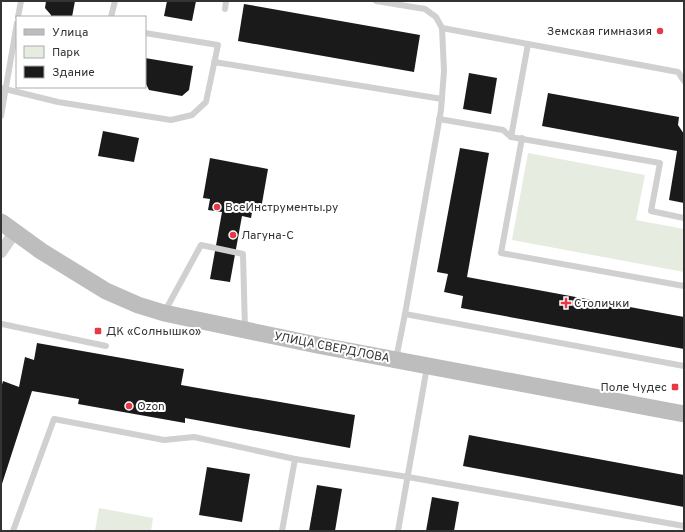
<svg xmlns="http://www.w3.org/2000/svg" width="685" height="532" viewBox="0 0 685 532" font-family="Overpass,sans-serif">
<rect width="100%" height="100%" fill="#fff"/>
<g fill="#e6ecdf">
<polygon points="528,153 645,175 636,220 684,229 684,272 512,240"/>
<polygon points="99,508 153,518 151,531 95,531"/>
</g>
<g fill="#1a1a1a">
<polygon points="46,1 75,1 72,17 51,17 51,15 45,8"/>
<polygon points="167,1 196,1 192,21 164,16"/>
<polygon points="244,4 420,35 414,72 238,41"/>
<polygon points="145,58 193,66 189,90 182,96 149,90 145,82"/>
<polygon points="469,73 497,78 491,114 463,109"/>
<polygon points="548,93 679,117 678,125 684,134 684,203 669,200 677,151 542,126"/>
<polygon points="103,131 139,138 134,162 98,156"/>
<polygon points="460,148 489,153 467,277 684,317 684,349 461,308 463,296 444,292 448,274 437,272"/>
<polygon points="210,158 268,169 261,209 253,207 251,218 242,216 230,282 210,279 222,212 208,210 210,199 203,198"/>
<polygon points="37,343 184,369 181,385 355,415 350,448 185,418 185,423 78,404 79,399 32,391 1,487 1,388 3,381 19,387 25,357 34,360"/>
<polygon points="469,435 684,475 684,507 463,466"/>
<polygon points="207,467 250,474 242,522 199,515"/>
<polygon points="317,485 342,489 335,531 309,531"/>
<polygon points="432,497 459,502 454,531 426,531"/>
</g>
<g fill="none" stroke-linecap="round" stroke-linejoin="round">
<g stroke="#d0d0d0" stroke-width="6">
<polyline points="376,1 425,9 436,17 442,28 444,71 441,110 405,314 396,359"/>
<polyline points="225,9 226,1"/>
<polyline points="18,17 21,1"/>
<polyline points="111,17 115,1"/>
<polyline points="442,28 528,44"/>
<polyline points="214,62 442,99"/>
<polyline points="1,88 58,102 171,120 192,115 206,102 218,45 145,33"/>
<polyline points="1,116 17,23"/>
<polyline points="439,119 503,130 511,137 660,163 651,211 684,218"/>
<polyline points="511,137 528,44 678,72 684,81"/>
<polyline points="522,138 501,253 684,286"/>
<polyline points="165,311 201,245 243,254 245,329"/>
<polyline points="405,314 684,366"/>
<polyline points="2,324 106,346"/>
<polyline points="13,531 54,419 164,440 194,437 295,459 408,477 684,526"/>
<polyline points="282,531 295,459"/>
<polyline points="398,531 427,367"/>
</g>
<polyline stroke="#d0d0d0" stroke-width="12" points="1,252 14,233"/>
<polyline stroke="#bdbdbd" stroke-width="17" points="1,222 41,251 106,291 138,305 164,313 317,345 684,414"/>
</g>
<g fill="#e63946" stroke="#fff" stroke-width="1.5">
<circle cx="660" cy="31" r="4"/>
<circle cx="217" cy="207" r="4"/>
<circle cx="233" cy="235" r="4"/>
<path d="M564 297h4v4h4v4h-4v4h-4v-4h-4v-4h4z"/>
<rect x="94" y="327" width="8" height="8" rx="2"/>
<rect x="671" y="383" width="8" height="8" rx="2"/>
<circle cx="129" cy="406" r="4"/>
</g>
<g text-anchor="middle" stroke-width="4" stroke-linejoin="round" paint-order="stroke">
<g font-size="12" fill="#333" stroke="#fff" text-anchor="start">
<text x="652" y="35" text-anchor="end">Земская гимназия</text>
<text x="225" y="211">ВсеИнструменты.ру</text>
<text x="241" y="239">Лагуна-С</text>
<text x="574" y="307">Столички</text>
<text x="106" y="335">ДК «Солнышко»</text>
<text x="667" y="391" text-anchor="end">Поле Чудес</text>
<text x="137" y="410">Ozon</text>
</g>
<g font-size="12" fill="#333" stroke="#fff">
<text transform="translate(332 347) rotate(11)" y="4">УЛИЦА СВЕРДЛОВА</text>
</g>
</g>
<rect width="685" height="532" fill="none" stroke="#333333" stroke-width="4"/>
<rect x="16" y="16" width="130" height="72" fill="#ffffff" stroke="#adadad"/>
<rect x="24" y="29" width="20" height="6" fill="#bdbdbd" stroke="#adadad"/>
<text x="52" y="36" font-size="12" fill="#333333">Улица</text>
<rect x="24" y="46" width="20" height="12" fill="#e6ecdf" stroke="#adadad"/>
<text x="52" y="56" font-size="12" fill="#333333">Парк</text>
<rect x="24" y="66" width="20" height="12" fill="#1a1a1a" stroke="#adadad"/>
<text x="52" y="76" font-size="12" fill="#333333">Здание</text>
</svg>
